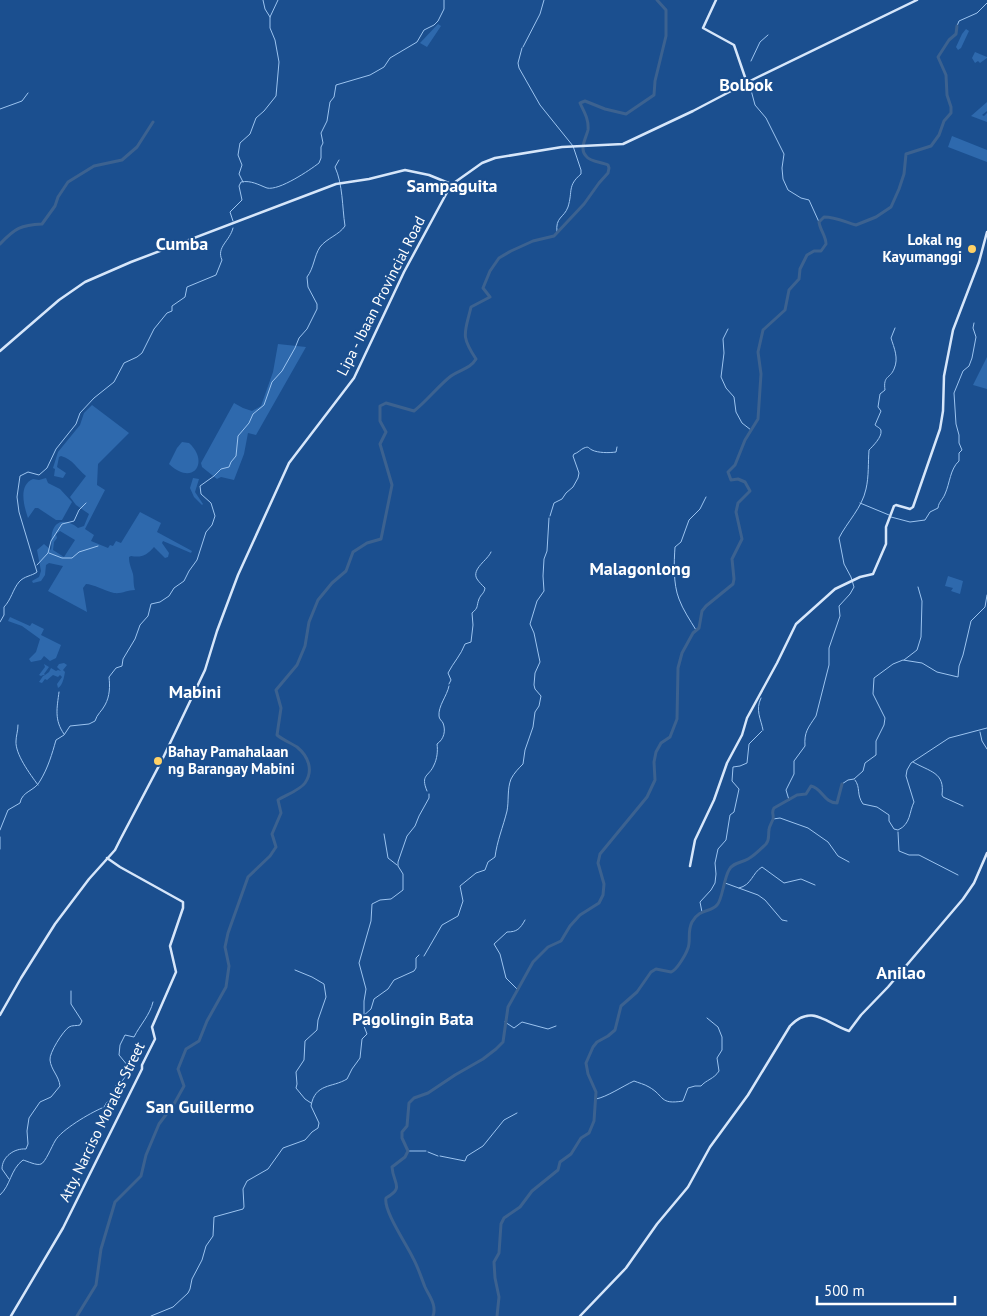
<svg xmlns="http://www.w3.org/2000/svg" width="987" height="1316" viewBox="0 0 987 1316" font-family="'PT Sans',sans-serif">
<rect width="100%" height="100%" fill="#1b4f8f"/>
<g fill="#2e69ad" fill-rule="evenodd">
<polygon points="438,24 441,26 427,47 420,43"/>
<polygon points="966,29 969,31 961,48 958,50 956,47 962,34"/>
<polygon points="975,52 987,57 987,58 980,63 978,61 975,63 972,58"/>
<polygon points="987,102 987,111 982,115 984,116 987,113 987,122 971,116"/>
<polygon points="952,136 987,150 987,162 948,147"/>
<polygon points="278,344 306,347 256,435 248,433 244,454 234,480 221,477 217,479 202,467 201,463 234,403 243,408 252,411 261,406 273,372"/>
<polygon points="987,357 987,389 973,385"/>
<path d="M92,405l37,28 -31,31 -1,21 8,5 -20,39 9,6 -3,6 17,7 2,-3 3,1 3,-5 5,2 19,-31 21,11 -4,9 35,19 -1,2 -28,-12 -1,2 7,10 -1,4 -3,1 -11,-11c-7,8 -12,11 -23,9l-2,1c0,7 2,10 4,17 1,5 0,10 2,16 -8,0 -13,4 -21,3 -9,-2 -21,-9 -28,-9l-3,4 4,24 -39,-21 15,-25 -14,-3 -3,2 -1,10 -4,6 -8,2 -1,-2 7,-4 2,-6 -4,-21 7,-6 7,6c1,-5 0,-12 1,-17 4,-15 16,-13 26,-5l6,-2 5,-12 -13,-9 -6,-8 16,-21c-9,-7 -13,-17 -25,-20l-2,1 -2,10 9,6 -3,5 -9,-2 1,-7 -2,-1 5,-16 22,-27 4,-12zM60,531l15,9 -11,17 -11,-7 1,-8 3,-4 -1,-4z"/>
<path d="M182,442l7,1c21,19 4,44 -20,21l8,-16z"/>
<path d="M46,478l2,5 12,6 12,13 -10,18h-6l-18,-12h-3l-7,10c-4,-12 -10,-33 5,-39l6,1z"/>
<polygon points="193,478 199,479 195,492 203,504 202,505 194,497 190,488"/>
<polygon points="948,576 963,581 960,594 951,591 953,588 945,586"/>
<polygon points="10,617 30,626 32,623 44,629 41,635 61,645 56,658 50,661 44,656 41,660 31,662 29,659 36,652 40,639 22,626 8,621"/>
<path d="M64,663l3,2 -4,5 2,2c-1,5 -2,13 -7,16l-1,-4 5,-7 -2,-2 -2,2 -5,-2 -6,5 -2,-1 -3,4 -3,-1 4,-6h2l-2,-1 -2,1 -2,-1 6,-8 -1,-3 5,3 -5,7 1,1 4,-3 2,-4 5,3 2,-1 3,1 -4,-4 2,-3z"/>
</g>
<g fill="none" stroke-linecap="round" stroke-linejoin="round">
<g stroke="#9cc4f0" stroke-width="1">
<polyline points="263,0 265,9 270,17"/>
<polyline points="957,26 959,21 977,13 987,3"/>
<polyline points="523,47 540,14 544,0"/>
<path d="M522,48l-4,15 1,5 21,37 33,41 8,24v4c-14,12 -8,17 -13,33 -4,11 -13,10 -11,25"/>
<polyline points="751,61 760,42 768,35"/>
<polyline points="751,90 755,105 766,118 784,154 782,168 783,179 788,190 801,198 809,200 819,222"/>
<polyline points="0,109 22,101 28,93"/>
<polyline points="243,182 239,174 242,165 238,155 240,143 250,134 256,118 264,111 276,96 279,62 275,40 270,28 270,17 278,0"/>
<path d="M233,221l-3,-9 12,-12 -3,-14 2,-4c10,-2 18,3 26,6 12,3 43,-18 52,-25l2,-5v-11l2,-4 -2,-10 6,-12 3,-19 4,-5 2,-12 34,-10 14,-8 6,-9 27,-16 7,-12 10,-5 4,-4 6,-12v-9"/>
<polyline points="728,329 723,339 724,353 721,377 726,388 734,397 736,412 742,423 751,430"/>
<polyline points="860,503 889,515"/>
<path d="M550,516l4,-13 8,-4 4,-6 7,-6 5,-9 1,-5 -6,-17 1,-2c4,-1 7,-5 10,-6 5,-2 4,0 8,2 6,3 17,3 24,2l1,-5"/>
<path d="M891,517l19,5 15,-2 5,-8 8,-4c1,-7 4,-7 7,-14 5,-11 5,-25 14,-33v-8l3,-3 -3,-7v-8l-3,-11 -2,-31 9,-22 6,-5 3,-8 4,-21 -3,-9 1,-5"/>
<polyline points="49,553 62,558 72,558 79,552 98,546"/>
<polyline points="37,565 48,553 51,541 62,524 74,521 79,510 86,503"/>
<path d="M0,622l4,-7v-8c7,-7 9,-18 15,-25 5,-6 13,-6 18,-10l-18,-60 -2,-15 3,-21 8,-4 11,3 8,-7 9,-19 20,-25 4,-11 14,-15 20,-16 10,-19 13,-6 5,-4 12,-24 13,-16 5,-2v-5l13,-9 2,-10 29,-12 6,-15c-6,-13 8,-19 11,-32"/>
<path d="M696,630c-6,-10 -13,-20 -17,-31 -6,-15 -5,-37 -4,-52l6,-5 8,-22 11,-11 6,-12"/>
<polyline points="904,660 917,650 921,637 922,601 918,587"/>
<path d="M449,684l2,-4 -3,-7c5,-10 13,-18 17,-29l6,-2 2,-17 -1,-12c7,-6 4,-6 7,-14 2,-5 5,-5 6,-11 -3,-3 -6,-6 -8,-9 -6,-10 11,-19 14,-27"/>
<path d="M59,692c-2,16 -5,28 5,42"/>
<path d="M761,698c-6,12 0,21 2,32"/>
<path d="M18,725c0,6 -2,11 -2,16 -1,13 14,33 22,44"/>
<polyline points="980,732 982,741 987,749"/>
<path d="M913,762c17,10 32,10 29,33l1,2 20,9"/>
<path d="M855,780c6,8 1,14 8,24l14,3 12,8v6l5,8 4,1c13,-6 11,-18 16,-28l-8,-26 1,-6 4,-7 38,-25 38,-10"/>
<polyline points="842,784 848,780 854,779 863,771 865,763 876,755 876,741 884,725 885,718 873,694 874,678 893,664 903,660 922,663 937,672 958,677 959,666 963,655 971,621 985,607 987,595"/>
<path d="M427,791c-7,-17 2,-14 7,-26 3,-6 4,-14 3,-21 7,-5 9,-13 6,-21 -1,-2 -4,-4 -4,-7 -1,-10 8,-20 10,-30"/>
<path d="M789,800l-3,-10 8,-16v-13l11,-15c-1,-14 3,-18 11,-30l13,-51v-17l11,-32 -1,-10 11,-12 4,-7 -3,-10 -7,-13 -5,-26c8,-16 23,-30 27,-49 3,-13 2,-26 3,-39 4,-4 13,-13 12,-19 0,-3 -4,-4 -6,-6l6,-14 -3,-4 2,-13 5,-4c-2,-15 5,-11 9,-21 5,-11 0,-21 -3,-31l4,-10"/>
<polyline points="773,819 780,818 808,828 828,842 838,856 849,862"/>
<path d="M0,830l8,-20 12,-7c2,-12 15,-12 20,-22 8,-13 12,-27 16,-41l8,-5 6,-9 19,-2 6,-3c2,-7 7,-10 10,-16 5,-9 5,-19 4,-28l7,-9 6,-2 1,-7 12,-20 5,-14 8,-9 3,-12 9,-2 9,-6 5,-8 10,-7 5,-10 8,-11 9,-28 6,-7 3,-9 -4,-13 -10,-9 -1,-8 14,-10 7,-7 8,-2 2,-5 5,-6 2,-20 11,-13 4,-9 11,-9 8,-23 10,-11 13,-23 4,-10 8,-9 10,-20v-5l-9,-17 -1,-10c7,-9 7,-21 13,-30 7,-9 19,-12 25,-21 -3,-20 -2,-41 -10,-59l4,-7"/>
<polyline points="898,832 899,851 909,855 919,855 958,875"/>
<polyline points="384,834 388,858 397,865"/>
<polyline points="0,837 0,849"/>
<polyline points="725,883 758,895 765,900 782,920 787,921"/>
<path d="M739,888c13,-3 13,-15 23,-21l22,16 17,-4 14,6"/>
<polyline points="702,912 700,902 711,890 715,883 716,874 715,863 718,849 726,840 730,815 734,812 739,789 732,781 733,767 740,766 747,763 749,744 762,731"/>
<path d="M424,956l18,-31 16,-9 5,-15 -3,-15 16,-13 9,-3 3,-8 7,-5c2,-16 8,-30 12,-46 2,-10 0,-22 4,-32 3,-6 8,-11 12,-15l2,-14 8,-23 2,-15 4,-6 2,-10 -6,-7 -1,-4 1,-12 5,-11 -6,-29 -4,-9 7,-23 7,-10 -1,-15 1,-17 3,-8 2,-33"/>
<polyline points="295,970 312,977 324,984 326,997 318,1020 317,1030 305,1041 304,1060 296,1072 297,1084 296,1088 305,1099 311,1103"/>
<path d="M517,989l-11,-11 -6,-24 -6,-10 13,-12c10,0 13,-3 18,-12"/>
<polyline points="364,1015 364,1001 366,989 359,963 371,921 372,904 380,900 391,899 403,890 403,874 398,866 398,862 407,836 415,826 419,816 429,798 429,794"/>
<polyline points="505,1022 514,1028 522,1022 548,1029 556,1026"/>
<path d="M596,1099c11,-2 27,-13 38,-18 5,2 10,3 15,6 16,9 10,18 34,14l5,-13 7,-2h6c5,-6 13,-7 18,-15l-2,-13 5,-8v-13l-4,-10 -11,-9"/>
<path d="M104,1107l3,-5 9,-2 3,-3 -3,-12 7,-5 6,-9 -1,-5 -9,-11 1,-10 5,-10 9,2c6,-12 16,-22 19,-35"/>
<polyline points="408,1151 426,1151"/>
<polyline points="428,1152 438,1156"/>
<polyline points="440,1156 465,1161 467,1156 483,1146 504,1120 517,1113"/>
<path d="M9,1179l-7,-10c0,-12 12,-21 24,-20l2,-5 -1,-13 2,-13 11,-16 11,-5 9,-11c-1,-10 -9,-16 -10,-26 -1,-7 13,-29 19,-33 3,-2 8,-1 11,-2l2,-4 -11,-17v-13"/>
<path d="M0,1195c11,-10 10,-25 23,-35 4,1 14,6 18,4 4,-1 11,-18 14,-23 6,-11 35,-28 47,-33"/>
<path d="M151,1316l22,-9 15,-14 2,-4 2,-10 10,-19 4,-14 7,-10 1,-19 29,-8 1,-2 -1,-18 4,-8 21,-12 15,-21 22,-8 7,-8 6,-4 1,-5 -8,-17c4,-23 21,-18 36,-27l5,-10 8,-11 2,-19 5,-5 -5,-13v-4l9,-8 3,-10 14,-10 6,-9 20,-9 2,-3v-10l3,-3"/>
</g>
<g stroke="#3c6290" stroke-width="3">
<path d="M0,244c15,-16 21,-19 42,-20l13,-18 3,-9 10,-15 26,-16 28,-6 15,-13 16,-25"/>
<path d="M77,1316l19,-31 5,-36 14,-47 26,-26 5,-21 13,-31 15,-20 10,-18 -6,-17 8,-20 13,-8 8,-20 19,-34 3,-21 -4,-19 3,-14 20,-56 22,-21 6,-9 -4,-13 9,-21 -3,-13c8,-5 22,-10 27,-17 9,-13 3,-27 -8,-36 -6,-4 -14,-7 -20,-12l4,-27 -5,-18 21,-25 8,-19 4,-24 9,-22 14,-17 14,-12 7,-19 14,-9 14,-4 11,-54 -12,-41 6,-12 -6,-11v-15l6,-3 28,8c13,-10 25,-26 37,-35 10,-7 19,-7 25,-17 -16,-24 -11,-26 -5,-52l19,-10 -7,-9 7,-17 9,-13 12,-7 22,-10 21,-5 30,-32 15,-21 9,-10 1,-5 -1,-3c-6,-3 -18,-3 -22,-9 -7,-7 0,-18 2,-26 1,-11 -4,-18 -8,-27l5,-2 20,8 21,5 28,-19 1,-14 11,-45v-26l-9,-10"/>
<path d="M433,1316c4,-11 -4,-20 -8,-29 -4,-10 -7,-20 -12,-29 -6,-13 -30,-48 -27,-60 19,-11 7,-14 6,-31l13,-10 3,-6 -6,-13v-6l5,-6 2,-23 5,-5 14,-5 27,-18 28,-16 13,-10 7,-7 5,-35 25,-45 15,-15 13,-6 9,-15 10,-11 19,-12 4,-8 1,-11 -6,-21 2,-9 47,-57 8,-17 -1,-18 2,-10 5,-9 9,-6 7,-18 1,-51 4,-15 11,-20 6,-5 3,-17 4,-5 27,-22 1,-5 -2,-20 10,-20 -6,-27 2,-9 12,-12 -5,-9 -7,-3 -7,1 -3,-8 7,-7 10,-25 13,-21 3,-45 -3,-22 5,-22 22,-20 4,-20 10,-11 1,-10 7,-14 7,-4h7l5,-7c0,-8 -6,-14 -7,-22l5,-5c12,0 21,5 32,8l20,-8 15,-10 8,-18 5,-15 2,-20 25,-8 8,-11 5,-14 7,-8v-6l-4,-12 -1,-20 -8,-18 11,-17 7,-6 1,-8"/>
<path d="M497,1316l2,-19 -4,-19 -1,-16 5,-9 2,-29 3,-6 16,-11 12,-16 26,-21 2,-8 11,-8 10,-16 8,-5 5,-12 2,-29 -8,-18 -2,-11 7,-16 4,-5 11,-6 7,-6 6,-24 16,-14 14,-20 5,-3 15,3c6,-2 15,-18 17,-24 3,-8 -1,-16 4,-26 8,-14 18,-9 25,-17 5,-4 7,-27 12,-35 4,-8 13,-7 19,-11 6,-3 13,-10 18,-15 4,-5 2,-9 3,-14 0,-4 3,-7 4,-11 1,-5 -2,-6 1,-11l23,-13 9,-1 5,-8c11,2 13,17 26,17l5,-19"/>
</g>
<g stroke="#d6e6fa" stroke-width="2.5">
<polyline points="716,0 703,28 734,45 747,83"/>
<polyline points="0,351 59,300 85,282 131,262 336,184 369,179 405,170 429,175 451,184"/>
<polyline points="690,866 695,840 714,800 727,763 742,735 747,718 777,663 796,624 835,589 860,577 873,574 886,544 886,527 894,506 896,505 910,509 913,507 940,429 943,411 944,376 953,330 979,262 987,232"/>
<polyline points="0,1015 21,978 55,924 89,879 115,850 120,840 162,760 205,670 217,631 238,575 289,463 354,378 404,272 451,185 482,163 495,158 562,147 623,144 693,111 754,79 917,0"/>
<polyline points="11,1316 63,1228 142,1069 142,1065 155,1039 152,1027 176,972 170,946 183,908 183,902 120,867 107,858"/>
<path d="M580,1316l46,-48 31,-44 31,-37 22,-40 38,-52 42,-69c22,-23 37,-2 59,5l12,-16 27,-28 75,-88 11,-16 13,-30"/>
</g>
</g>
<g fill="#ffd166" stroke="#1b4f8f" stroke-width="2">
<circle cx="972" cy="249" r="5"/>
<circle cx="158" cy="761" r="5"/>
</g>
<g text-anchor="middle" stroke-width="4" stroke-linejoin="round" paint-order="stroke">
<g font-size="15" font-weight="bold" fill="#fff" stroke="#1b4f8f" text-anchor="end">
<text x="962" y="245">Lokal ng<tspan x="962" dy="17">Kayumanggi</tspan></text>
<text x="168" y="757" text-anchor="start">Bahay Pamahalaan<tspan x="168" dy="17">ng Barangay Mabini</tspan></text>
</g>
<g font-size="15" fill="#fff" stroke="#1b4f8f">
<text transform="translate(381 296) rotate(-63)" y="5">Lipa - Ibaan Provincial Road</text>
<text transform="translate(102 1122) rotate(-64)" y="5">Atty. Narciso Morales Street</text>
</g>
<g font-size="18" font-weight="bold" fill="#fff" stroke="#1b4f8f">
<text x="746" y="91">Bolbok</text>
<text x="452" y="192">Sampaguita</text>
<text x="182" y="250">Cumba</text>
<text x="640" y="575">Malagonlong</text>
<text x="195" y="698">Mabini</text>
<text x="901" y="979">Anilao</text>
<text x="413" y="1025">Pagolingin Bata</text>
<text x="200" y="1113">San Guillermo</text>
</g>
</g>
<path d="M817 1296v8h138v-8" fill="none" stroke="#ffffff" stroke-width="2.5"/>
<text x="824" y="1296" font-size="15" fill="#ffffff" stroke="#1b4f8f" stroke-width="4" paint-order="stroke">500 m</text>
</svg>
